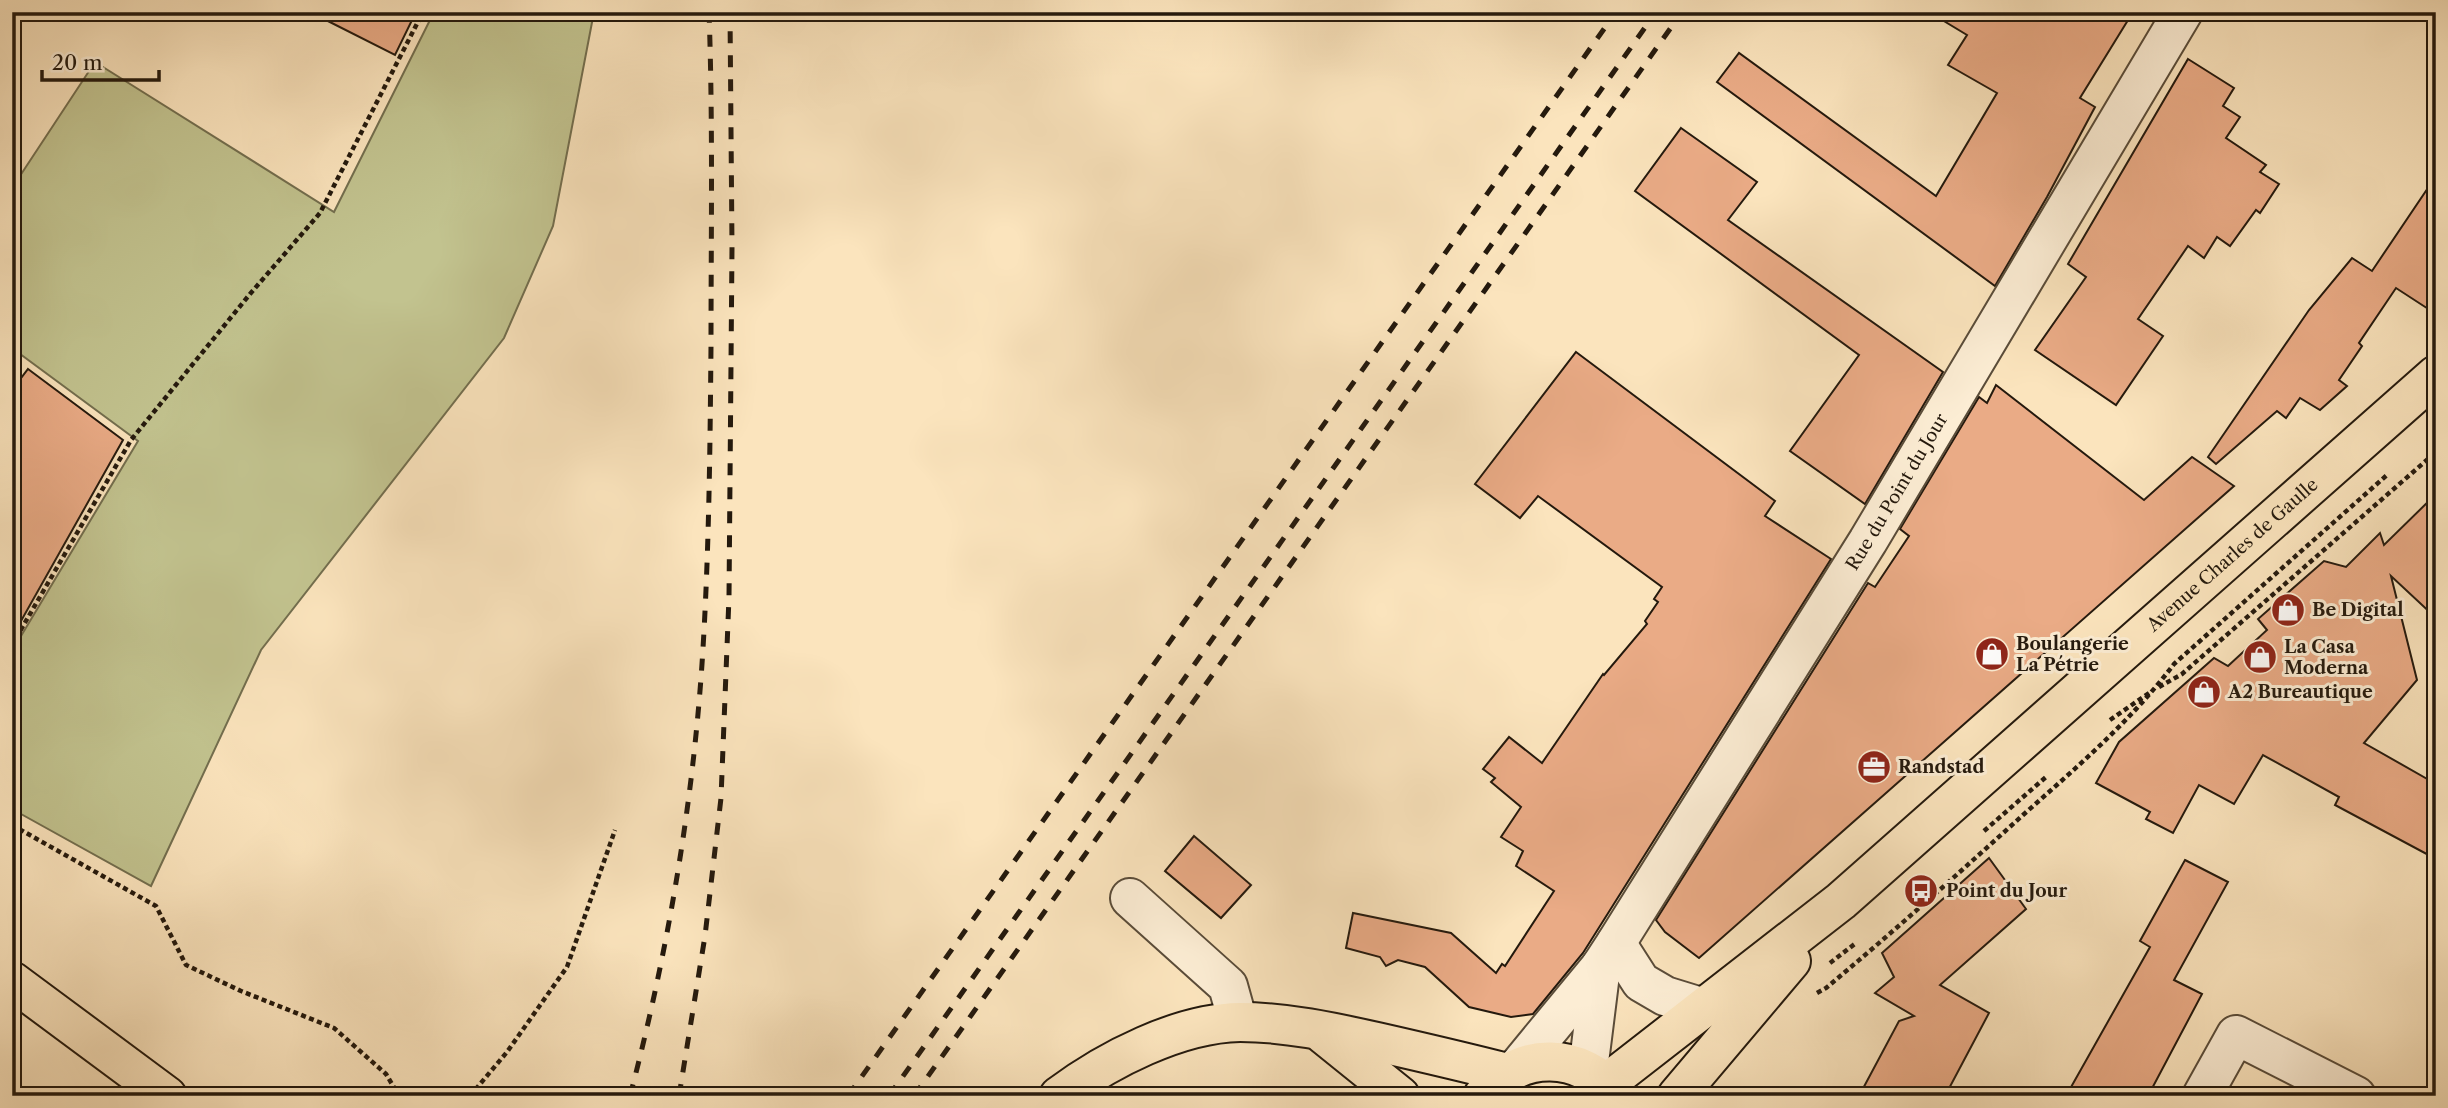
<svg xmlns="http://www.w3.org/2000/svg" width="2448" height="1108" viewBox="0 0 2448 1108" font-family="'Libre Caslon Text',serif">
<rect width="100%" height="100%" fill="#fbe4bd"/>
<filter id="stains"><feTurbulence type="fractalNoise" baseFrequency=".00286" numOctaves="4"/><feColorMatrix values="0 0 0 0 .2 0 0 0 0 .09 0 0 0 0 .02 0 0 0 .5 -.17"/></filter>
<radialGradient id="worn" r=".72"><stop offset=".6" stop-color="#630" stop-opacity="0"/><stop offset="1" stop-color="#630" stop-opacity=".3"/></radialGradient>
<polygon fill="#c2c38f" stroke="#736e4e" stroke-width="2" points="434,12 594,12 553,226 504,338 261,650 151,886 12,809 12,651 138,441 12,348 12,188 95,62 334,212"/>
<g fill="#eaab86" stroke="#24190d" stroke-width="2">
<polygon points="310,12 416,12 395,55"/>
<polygon points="1929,12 2133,12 2080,98 2095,107 2047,197 1995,286 1717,82 1739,53 1936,196 1997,93 1948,65 1967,35"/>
<polygon points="2188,59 2234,88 2223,106 2240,117 2226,138 2266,165 2260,172 2279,184 2260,213 2256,210 2230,246 2217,237 2204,258 2188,246 2138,319 2163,336 2116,405 2035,350 2086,277 2068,264"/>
<polygon points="1681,128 1757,182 1728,220 1943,372 1865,504 1790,451 1859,355 1635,191"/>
<polygon points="2436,176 2436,314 2396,288 2359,343 2362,346 2339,380 2347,386 2320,410 2300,398 2286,418 2277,411 2216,464 2208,457 2309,310 2352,258 2372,271"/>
<polygon points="1576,352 1775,501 1765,516 1831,559 1583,953 1533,1014 1511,1017 1469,1007 1425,967 1398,960 1386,966 1380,957 1346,948 1353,913 1451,933 1496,973 1502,964 1505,966 1554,891 1516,866 1523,851 1501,837 1521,807 1491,782 1495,778 1483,769 1509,737 1542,763 1603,674 1604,675 1647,624 1645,621 1658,602 1654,599 1662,587 1538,496 1520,518 1475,484"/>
<polygon points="28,369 123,440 12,637 12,390"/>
<polygon points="1996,385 2144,500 2192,457 2234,486 1699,958 1665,932 1656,920 1868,583 1875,587 1909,536 1900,529 1979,397 1987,403"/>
<polygon points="2436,494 2436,618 2391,576 2417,680 2364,743 2436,784 2436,859 2335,805 2339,797 2263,755 2234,804 2199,785 2173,833 2146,819 2150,812 2096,783 2119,742 2214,658 2228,666 2267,630 2258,619 2324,561 2346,567 2380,533 2384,545"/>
<polygon points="1194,836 1251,885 1221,918 1165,871"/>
<polygon points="1989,858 2026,909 1940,985 1989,1013 1945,1096 1859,1096 1899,1021 1914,1016 1875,993 1894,977 1882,953"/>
<polygon points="2185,860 2228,882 2174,980 2202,994 2148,1096 2066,1096 2150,947 2140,941"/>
</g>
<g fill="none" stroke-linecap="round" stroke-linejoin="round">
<g stroke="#5a4c39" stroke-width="42">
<g id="minor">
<polyline points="1130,898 1228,986 1238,1022"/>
<polyline points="1616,943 1641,982 1665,996 1704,1008"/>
<path id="s1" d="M1517,1068l84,-102 15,-23 252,-402 315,-529"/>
<polyline points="1588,1070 1601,966"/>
<polyline points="2202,1096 2236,1035 2356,1096"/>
</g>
</g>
<g stroke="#24190d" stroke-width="42">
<g id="major">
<polyline points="12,981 167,1096"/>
<polyline points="1323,1034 1400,1096"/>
<path id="s2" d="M1607,1083l234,-182 595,-526"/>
<path d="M1059,1096c48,-36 120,-73 181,-74 46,0 92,10 137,20 44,10 87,20 130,31"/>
<path d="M1483,1096c36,-47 98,-45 135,0"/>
<polyline points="1677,1096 1791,961"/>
</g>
</g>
<g stroke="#24190d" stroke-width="4.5" stroke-dasharray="5 3.5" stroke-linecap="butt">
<polyline points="12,645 131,440 250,294 320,213 423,12"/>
<polyline points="2159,687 2182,674 2436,452"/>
<polyline points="2110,720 2149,693"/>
<polyline points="12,825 156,906 186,965 241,991 334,1028 386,1074 399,1096"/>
<polyline points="1984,831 2046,777"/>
<polyline points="1830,963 1856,943"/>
<path d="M1817,993l9,-5c67,-56 132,-114 197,-173 54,-48 108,-94 151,-151l213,-189"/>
<polyline points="470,1096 507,1052 567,967 615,830"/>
</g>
<use href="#minor" stroke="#fcedd4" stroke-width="38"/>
<use href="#major" stroke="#fbe4bd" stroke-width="38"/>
<g stroke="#24190d" stroke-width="5" stroke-dasharray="12 12" stroke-linecap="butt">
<path d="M630,1096c37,-141 62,-286 72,-432 7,-106 8,-212 9,-318 0,-111 2,-223 -2,-334"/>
<polyline points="679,1096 705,936 721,798 729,597 732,247 730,12"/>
<polyline points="848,1096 1616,12"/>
<polyline points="889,1096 1656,12"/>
<polyline points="914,1096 1682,12"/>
</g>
</g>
<defs>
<g id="shop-disc" transform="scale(1.75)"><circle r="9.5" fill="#8f2418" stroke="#fcedd4"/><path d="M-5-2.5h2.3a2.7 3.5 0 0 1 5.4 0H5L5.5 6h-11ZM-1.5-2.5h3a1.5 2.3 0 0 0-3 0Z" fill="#fff"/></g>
<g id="office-disc" transform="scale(1.75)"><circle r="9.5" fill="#8f2418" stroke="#fcedd4"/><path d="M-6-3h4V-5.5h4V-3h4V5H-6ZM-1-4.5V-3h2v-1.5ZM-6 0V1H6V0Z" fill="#fff"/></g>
<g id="bus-disc" transform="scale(1.75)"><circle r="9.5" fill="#8f2418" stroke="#fcedd4"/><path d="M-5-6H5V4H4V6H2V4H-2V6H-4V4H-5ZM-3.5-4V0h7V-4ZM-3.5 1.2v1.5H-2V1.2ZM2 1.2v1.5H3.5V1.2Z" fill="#fff"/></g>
</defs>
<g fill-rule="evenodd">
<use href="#shop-disc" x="2288" y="610"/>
<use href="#shop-disc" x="1992" y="654"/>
<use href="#shop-disc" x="2260" y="657"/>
<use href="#shop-disc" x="2204" y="692"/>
<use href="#office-disc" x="1874" y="767"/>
<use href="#bus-disc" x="1921" y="891"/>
</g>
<g text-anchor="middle" stroke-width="6" stroke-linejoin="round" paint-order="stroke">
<g font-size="18" fill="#24190d" stroke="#fcedd4">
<text dy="6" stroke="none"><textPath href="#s1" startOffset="691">Rue du Point du Jour</textPath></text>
<text dy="6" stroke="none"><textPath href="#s2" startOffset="819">Avenue Charles de Gaulle</textPath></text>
</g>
<g font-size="18" font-weight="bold" fill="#24190d" stroke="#fcedd4" text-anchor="start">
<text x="2312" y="616">Be Digital</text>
<text x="2016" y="650">Boulangerie<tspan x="2016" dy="21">La Pétrie</tspan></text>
<text x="2284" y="653">La Casa<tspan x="2284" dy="21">Moderna</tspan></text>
<text x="2228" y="698">A2 Bureautique</text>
<text x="1898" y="773">Randstad</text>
<text x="1946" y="897">Point du Jour</text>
</g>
</g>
<rect width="2448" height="1108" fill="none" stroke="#fbe4bd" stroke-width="42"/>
<rect x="14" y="14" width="2420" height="1080" fill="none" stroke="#24190d" stroke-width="3.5"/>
<rect x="21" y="21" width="2406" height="1066" fill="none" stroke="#24190d" stroke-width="2"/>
<path d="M42 70v10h117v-10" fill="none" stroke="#24190d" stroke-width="3.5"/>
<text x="52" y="70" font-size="21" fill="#24190d" stroke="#fcedd4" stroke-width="5" paint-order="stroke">20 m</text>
<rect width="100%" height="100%" filter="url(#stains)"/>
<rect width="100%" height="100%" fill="url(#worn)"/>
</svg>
